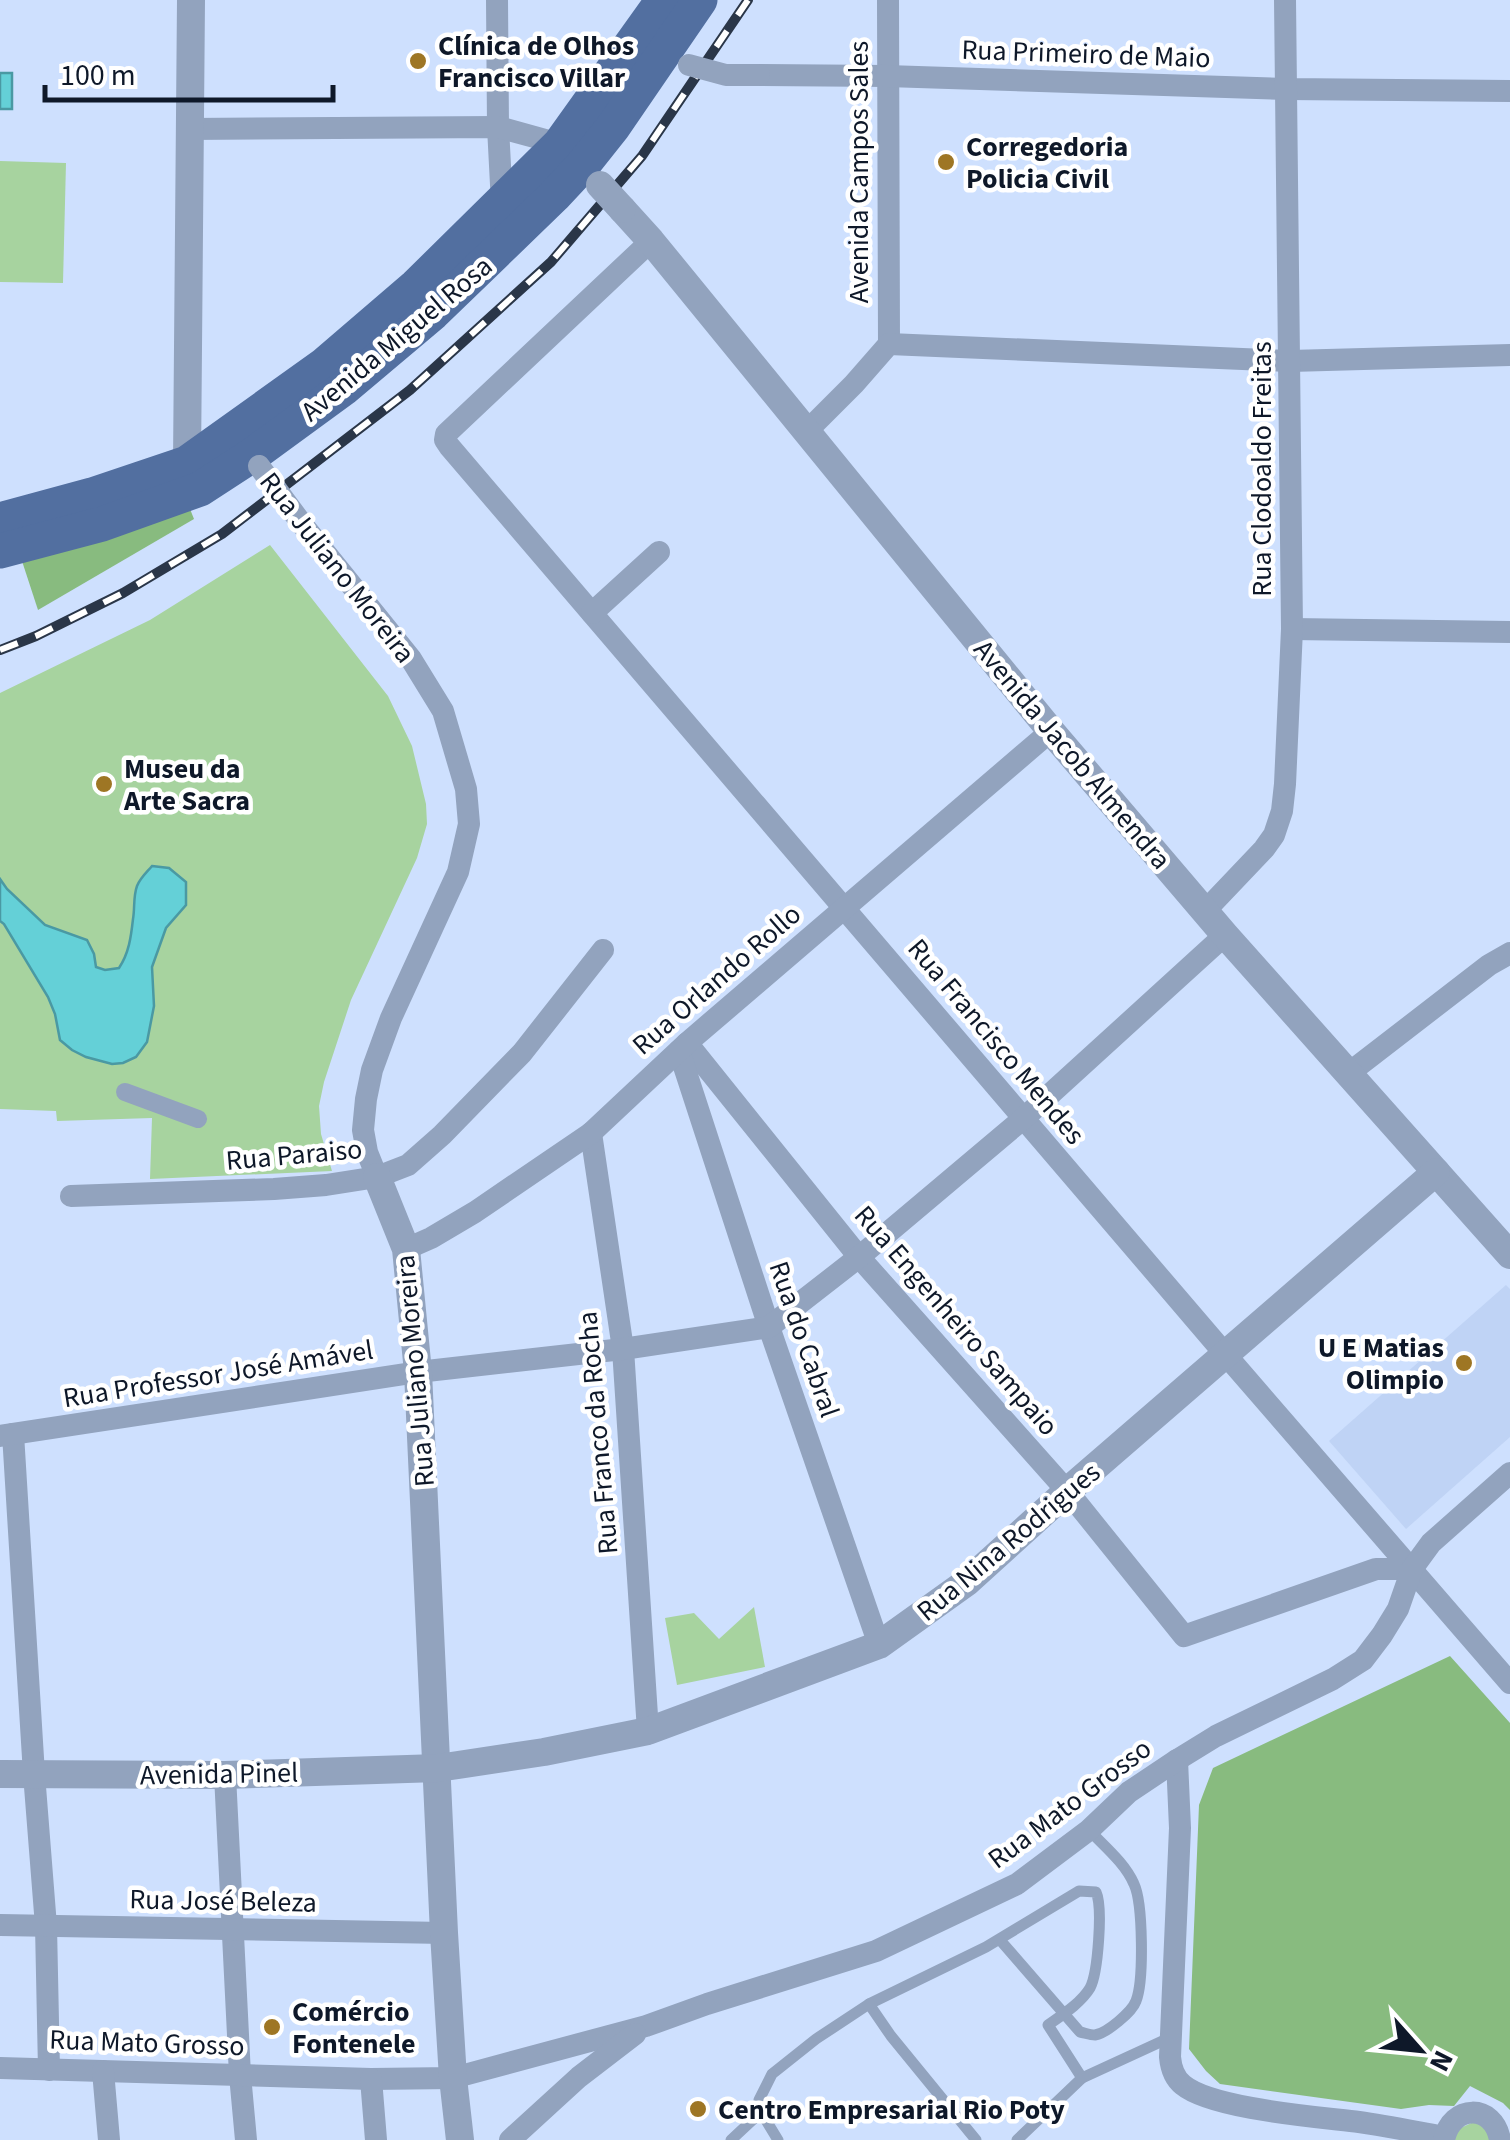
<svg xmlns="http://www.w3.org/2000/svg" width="1510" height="2140" viewBox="0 0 1510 2140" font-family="'Source Sans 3',sans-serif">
<rect width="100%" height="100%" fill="#cee0fe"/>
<polygon fill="#bfd3f5" points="1506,1285 1510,1289 1510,1437 1406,1529 1329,1441"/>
<g fill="#a7d39f">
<polygon points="0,161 66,163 63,283 0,282"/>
<polygon points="270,545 388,696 412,746 426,804 427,824 417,858 351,1000 324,1082 319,1106 321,1134 332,1171 150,1179 152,1118 57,1121 56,1111 0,1109 0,693 150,620"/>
<polygon points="754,1607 765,1667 677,1685 665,1618 694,1613 719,1639"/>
<polygon points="1478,2120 1493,2140 1451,2140 1454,2131"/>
</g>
<g fill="#88bb7f">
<polygon points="190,509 194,519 38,610 21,558"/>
<polygon points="1450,1656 1510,1723 1510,2110 1503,2103 1470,2086 1454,2106 1429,2105 1401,2109 1220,2084 1206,2071 1189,2049 1199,1805 1213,1768"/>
</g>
<g fill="#64d0d7" stroke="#4a99a3" stroke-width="2.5">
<rect x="0" y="73" width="12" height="36"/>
<path d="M152,866l17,2 17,14v23l-20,23 -14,39 2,39 -7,36 -11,15 -13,6 -11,1 -26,-7 -14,-7 -12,-10 -5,-26 -7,-17 -44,-73 -4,-3v-42l7,10 38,36 42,15 7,14 2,13 9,3 14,-2c10,-15 12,-31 14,-49 2,-11 0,-22 4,-33 3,-8 10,-14 15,-20z"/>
</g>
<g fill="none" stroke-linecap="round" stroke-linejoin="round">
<g stroke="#92a3be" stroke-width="11">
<path d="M1000,1940l80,92c5,1 10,3 15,3 12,-2 37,-23 41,-34 8,-20 7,-98 -2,-117 -9,-21 -30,-38 -45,-54"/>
<polyline points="869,2004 891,2036 976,2140"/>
<polyline points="731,2140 761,2112"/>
<path d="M778,2140l-17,-28 -2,-12 13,-26 44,-35 53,-35 117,-57 93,-56 17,1c7,15 2,81 -6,96 -9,15 -28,27 -42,37l34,53"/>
<polyline points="1017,2140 1082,2078 1169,2038"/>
</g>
<polyline stroke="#92a3be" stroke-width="18" points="125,1092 198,1119"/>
<g stroke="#92a3be" stroke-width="22">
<polyline points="497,0 498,127 502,204"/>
<polyline points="888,0 889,344"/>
<polyline points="759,75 887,76 1286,89 1510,91"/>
<polyline points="189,129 498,127 560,144"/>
<polyline points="651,241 446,434 445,440 449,446 1225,1354 1510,1683"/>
<polyline points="806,432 854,384 889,344 1290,361 1510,355"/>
<polyline points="302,524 411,659 443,711 466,789 469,824 458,872 391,1018 372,1070 366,1099 363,1130 367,1152 377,1177"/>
<polyline points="592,613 659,552"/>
<polyline points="1292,629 1510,632"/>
<polyline points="1206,910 1264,849 1274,835 1282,811 1285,784 1292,629 1285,0"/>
<polyline points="687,1043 859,1257 1068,1492 1184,1636 1376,1569 1412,1569"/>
<polyline points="679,1051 769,1327 879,1645"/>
<polyline points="1349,1073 1489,965 1510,953"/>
<polyline points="591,1133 623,1349 648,1731"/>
<polyline points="71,1196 274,1189 326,1185 377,1177 408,1165 442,1135 522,1053 603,950"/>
<polyline points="406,1249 431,1238 475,1212 591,1133 687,1043 1051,731"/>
<polyline points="13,1434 34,1774 46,1926 49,2070"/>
<polyline points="0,1436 418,1372 623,1349 769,1327 859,1257 1024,1118 1225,935"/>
<path d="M1177,1760l3,68 -10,229c1,11 4,21 13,28 29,24 136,32 176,37 28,4 57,10 85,15"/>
<polyline points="225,1775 240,2075 246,2140"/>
<polyline points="0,1925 444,1933"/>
<polyline points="0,2068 371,2079 453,2078 646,2026 707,2004 876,1951 1017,1884 1089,1830 1129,1792 1177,1760 1216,1736 1333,1679 1363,1660 1382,1635 1398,1609 1412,1569 1431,1543 1510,1473"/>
<polyline points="103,2071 109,2140"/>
<polyline points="371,2079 376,2140"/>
<polyline points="510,2140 579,2077 635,2034"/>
<path d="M1444,2140c7,-36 50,-37 56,0"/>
</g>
<g stroke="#92a3be" stroke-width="28">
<polyline points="191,0 187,463 194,477"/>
<polyline points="622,209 651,241 1051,731 1225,935 1510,1255"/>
<polyline points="377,1177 406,1249 418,1372 444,1933 453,2078 460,2140"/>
<polyline points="0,1774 225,1775 438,1768 544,1752 648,1731 879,1645 967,1582 1072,1487 1436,1172"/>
</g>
<g stroke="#526fa0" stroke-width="35">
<polyline points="0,520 92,495 187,463 324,365 416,286 560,144 663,0"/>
<polyline points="0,551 102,524 200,489 251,456 344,388 433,313 554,196 582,166 613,127 700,0"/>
</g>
<g stroke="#2a3648" stroke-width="10">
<polyline id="rail" points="0,650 36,636 123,593 222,534 410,390 551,262 642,156 748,0"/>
</g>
<use href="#rail" stroke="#fff" stroke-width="6" stroke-dasharray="19" stroke-linecap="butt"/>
<g stroke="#92a3be" stroke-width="22">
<polyline points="689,65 726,75 759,75"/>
<polyline points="259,466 302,524"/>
</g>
<polyline stroke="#92a3be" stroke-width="28" points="600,185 622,209"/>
</g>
<g fill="#9e7624" stroke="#fff" stroke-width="4">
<circle cx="418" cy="61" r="10"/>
<circle cx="946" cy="162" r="10"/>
<circle cx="104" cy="784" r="10"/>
<circle cx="1464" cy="1363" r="10"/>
<circle cx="272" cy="2027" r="10"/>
<circle cx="698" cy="2109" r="10"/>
</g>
<g text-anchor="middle" stroke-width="9" stroke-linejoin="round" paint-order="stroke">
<g font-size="28" font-weight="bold" fill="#0e1829" stroke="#fff" text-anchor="start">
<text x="438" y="55">Clínica de Olhos<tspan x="438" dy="32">Francisco Villar</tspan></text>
<text x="966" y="156">Corregedoria<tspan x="966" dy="32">Policia Civil</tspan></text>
<text x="124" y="778">Museu da<tspan x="124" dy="32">Arte Sacra</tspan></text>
<text x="1444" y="1357" text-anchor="end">U E Matias<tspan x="1444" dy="32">Olimpio</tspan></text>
<text x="292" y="2021">Comércio<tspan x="292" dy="32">Fontenele</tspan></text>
<text x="718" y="2119">Centro Empresarial Rio Poty</text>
</g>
<g font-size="28" fill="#0e1829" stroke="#fff">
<text transform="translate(1086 53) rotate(2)" y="10">Rua Primeiro de Maio</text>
<text transform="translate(858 172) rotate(-90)" y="10">Avenida Campos Sales</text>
<text transform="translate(396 338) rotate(-40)" y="10">Avenida Miguel Rosa</text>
<text transform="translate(1261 469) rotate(-90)" y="10">Rua Clodoaldo Freitas</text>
<text transform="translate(338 567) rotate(52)" y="10">Rua Juliano Moreira</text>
<text transform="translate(1073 754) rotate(50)" y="10">Avenida Jacob Almendra</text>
<text transform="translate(716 979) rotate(-41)" y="10">Rua Orlando Rollo</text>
<text transform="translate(997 1041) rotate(50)" y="10">Rua Francisco Mendes</text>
<text transform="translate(294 1154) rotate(-5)" y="10">Rua Paraiso</text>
<text transform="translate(957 1320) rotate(49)" y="10">Rua Engenheiro Sampaio</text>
<text transform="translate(805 1339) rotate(71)" y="10">Rua do Cabral</text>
<text transform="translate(414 1371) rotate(-95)" y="10">Rua Juliano Moreira</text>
<text transform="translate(218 1373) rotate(-9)" y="10">Rua Professor José Amável</text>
<text transform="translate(597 1433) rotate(-95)" y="10">Rua Franco da Rocha</text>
<text transform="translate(1008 1541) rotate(-40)" y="10">Rua Nina Rodrigues</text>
<text transform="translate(219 1773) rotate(-1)" y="10">Avenida Pinel</text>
<text transform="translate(1069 1803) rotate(-37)" y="10">Rua Mato Grosso</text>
<text transform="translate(223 1900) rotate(1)" y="10">Rua José Beleza</text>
<text transform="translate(147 2042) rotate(2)" y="10">Rua Mato Grosso</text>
</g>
</g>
<g transform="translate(1420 2050) rotate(117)" stroke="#ffffff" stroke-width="8" paint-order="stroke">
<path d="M0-8L18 38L0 25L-18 38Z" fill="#0e1829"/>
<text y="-15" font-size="28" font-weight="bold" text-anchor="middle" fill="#0e1829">N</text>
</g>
<path d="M45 85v15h288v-15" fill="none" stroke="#0e1829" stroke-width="5"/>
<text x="60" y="85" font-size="30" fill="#0e1829" stroke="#ffffff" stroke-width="8" paint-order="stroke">100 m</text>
</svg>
